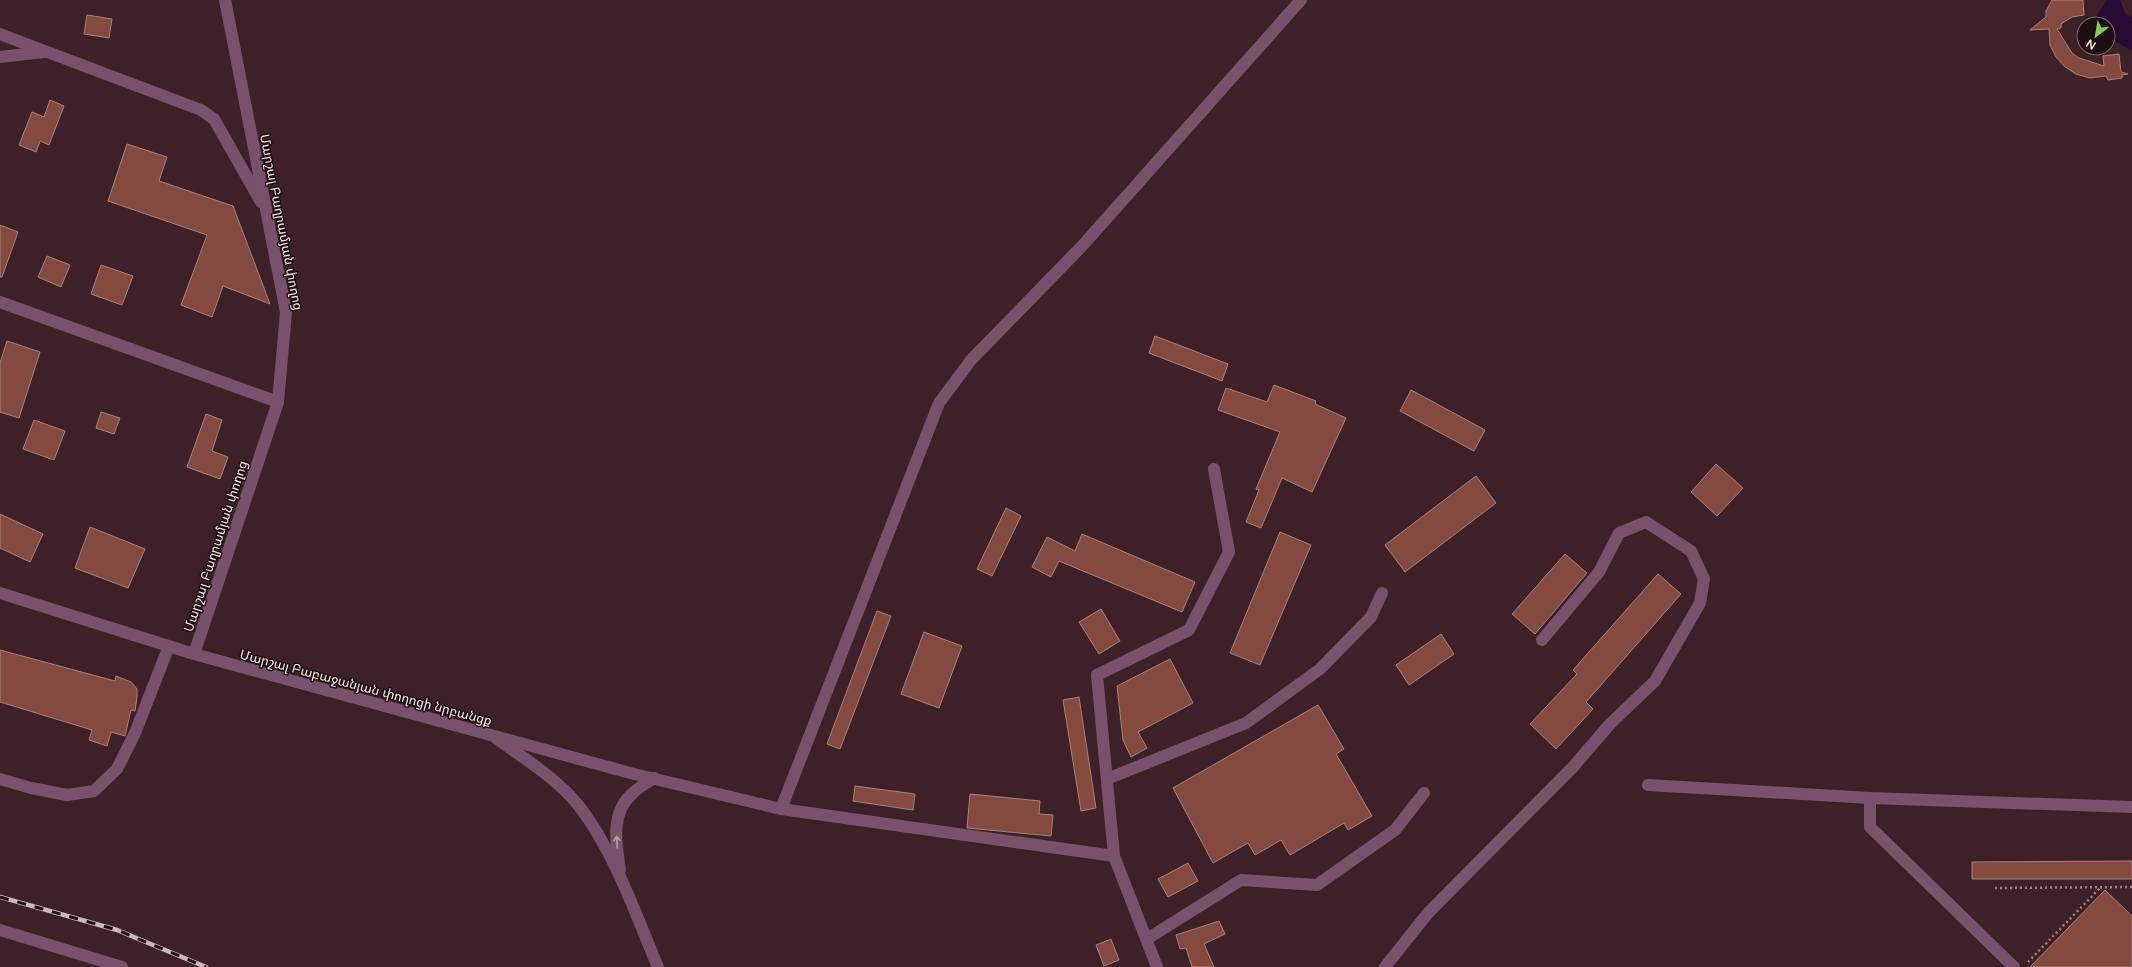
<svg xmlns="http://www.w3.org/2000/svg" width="2132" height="967" viewBox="0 0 2132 967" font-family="'Varela Round','Noto Sans Armenian',sans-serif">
<rect width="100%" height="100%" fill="#3e2128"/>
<polygon fill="#260b34" points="2107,0 2120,0 2125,13 2132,17 2132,51 2108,37 2108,24 2091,24"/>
<g fill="#844a40" stroke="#a7827b">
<polygon points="2052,0 2083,0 2084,15 2072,17 2061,24 2061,28 2057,29 2072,53 2079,58 2104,66 2103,56 2119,54 2121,72 2128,74 2122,75 2122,78 2108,80 2106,76 2090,78 2076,74 2064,66 2056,57 2050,45 2049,29 2030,30 2046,17 2046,11"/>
<polygon points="87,15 112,19 109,38 84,34"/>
<polygon points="50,100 64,106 49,145 40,141 36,152 19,145 32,112 44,117"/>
<polygon points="127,144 167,157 159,181 233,206 270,304 223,286 212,317 181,305 207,235 108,201"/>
<polygon points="0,225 18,232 2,277 0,277"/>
<polygon points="47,256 70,265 61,287 38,277"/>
<polygon points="101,265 133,276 122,305 91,294"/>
<polygon points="1155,336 1228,364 1222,381 1149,353"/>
<polygon points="7,341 40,352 19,418 0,412 0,363"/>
<polygon points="1274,385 1316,401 1315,404 1346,418 1312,492 1282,478 1261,528 1246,522 1259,490 1256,489 1280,432 1218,410 1226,388 1267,402"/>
<polygon points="1411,390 1485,430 1474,451 1400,411"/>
<polygon points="101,412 120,418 114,434 96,428"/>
<polygon points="206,414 222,420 212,451 228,457 220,479 187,467"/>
<polygon points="34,420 65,431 54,460 23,449"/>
<polygon points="1716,464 1743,488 1717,516 1691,492"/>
<polygon points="1476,476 1496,503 1405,572 1385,545"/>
<polygon points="1006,508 1021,516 992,576 977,569"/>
<polygon points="0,514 43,534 30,562 0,548"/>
<polygon points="90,527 145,549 128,588 75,568"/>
<polygon points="1280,532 1311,545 1260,665 1230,653"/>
<polygon points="1082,534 1195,582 1182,612 1059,561 1051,577 1032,567 1047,537 1075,551"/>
<polygon points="1565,554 1587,573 1535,634 1512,614"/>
<polygon points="1658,574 1681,594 1586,702 1593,709 1556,749 1530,724 1577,674 1573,670"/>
<polygon points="1101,609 1120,641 1099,654 1079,622"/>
<polygon points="877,611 891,616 840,749 827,744"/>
<polygon points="924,632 962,646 939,708 901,694"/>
<polygon points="1441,634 1454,654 1409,685 1396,665"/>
<polygon points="0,650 115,681 116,676 131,682 137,689 137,697 135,711 131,710 125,736 111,732 107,746 89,740 92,730 0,702"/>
<polygon points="1170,659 1193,703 1138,732 1147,748 1131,757 1123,740 1117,686"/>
<polygon points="1079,697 1096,808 1081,811 1063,700"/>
<polygon points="1318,705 1344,749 1336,754 1372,816 1348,830 1344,823 1290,855 1281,840 1255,855 1248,843 1213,863 1173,788"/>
<polygon points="855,786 915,794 913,810 853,801"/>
<polygon points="970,794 1040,801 1039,814 1053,815 1051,836 967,828"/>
<polygon points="2132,861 2132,879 1972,879 1972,862"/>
<polygon points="1188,863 1198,881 1168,897 1158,879"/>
<polygon points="2105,890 2132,916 2132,967 2030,967"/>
<polygon points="1219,921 1225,934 1204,944 1214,967 1192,967 1186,948 1180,949 1176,935"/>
<polygon points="1111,939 1119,960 1104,966 1096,945"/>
</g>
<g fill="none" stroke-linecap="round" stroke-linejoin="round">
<g stroke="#988186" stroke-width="2.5" stroke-dasharray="2 3" stroke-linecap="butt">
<polyline points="1995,888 2132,887"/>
<polyline points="2028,962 2101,887"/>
</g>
<g stroke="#78526c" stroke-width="12">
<polyline points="0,34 201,110 214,119 261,202"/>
<polyline points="0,57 44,52"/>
<polyline points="0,302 278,402"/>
<polyline points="0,593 194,654 634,774 781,809 1114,856 1157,967"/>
<polyline points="194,654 278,402 286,312 225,0"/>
<path d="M496,738c27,20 62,41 83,68 36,47 56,107 79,161"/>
<polyline points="0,779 31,788 67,795 94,791 117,769 135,733 169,646"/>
<polyline points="1107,779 1246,723 1320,669 1371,617 1382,593"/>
<polyline points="1648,785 1870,798 2132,807"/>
<polyline points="1870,798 1870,827 2014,967"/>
<polyline points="781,809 939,403 971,360 1083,245 1301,0"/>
<polyline points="1114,856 1097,675 1189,630 1229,552 1214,469"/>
<path d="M620,870c-4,-26 -10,-58 13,-77 6,-6 14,-10 21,-15"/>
<polyline points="0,930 122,967"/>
<polyline points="1147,939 1241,880 1317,885 1395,830 1424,793"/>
<polyline points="1385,967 1428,913 1573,767 1610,724 1655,681 1700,603 1704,579 1691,551 1646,522 1619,533 1599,572 1542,640"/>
</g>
<g stroke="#cbb8bc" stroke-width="4.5">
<polyline id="rail" points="0,897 117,930 206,967"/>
</g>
<use href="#rail" stroke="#1d0f12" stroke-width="3" stroke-dasharray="9" stroke-linecap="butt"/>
</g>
<defs><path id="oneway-shaft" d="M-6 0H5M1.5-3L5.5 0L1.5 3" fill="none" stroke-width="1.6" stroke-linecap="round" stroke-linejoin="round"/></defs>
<use stroke="#ba9fae" href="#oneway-shaft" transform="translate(617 842) rotate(-93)"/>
<g text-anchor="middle" stroke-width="3" stroke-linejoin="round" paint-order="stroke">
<g font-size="13" fill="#fcecef" stroke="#1d0f12">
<text transform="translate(282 222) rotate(79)" y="5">Մարշալ Բաղրամյան փողոց</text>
<text transform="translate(215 546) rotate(-72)" y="5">Մարշալ Բաղրամյան փողոց</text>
<text transform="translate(366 687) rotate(15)" y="5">Մարշալ Բաբաջանյան փողոցի նրբանցք</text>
</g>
</g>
<g transform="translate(2096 36) rotate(211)"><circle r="19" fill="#1d0f12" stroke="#76676a"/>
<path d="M0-3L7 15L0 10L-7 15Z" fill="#7fd052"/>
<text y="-6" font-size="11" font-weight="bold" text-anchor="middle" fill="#fcecef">N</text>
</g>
</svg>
